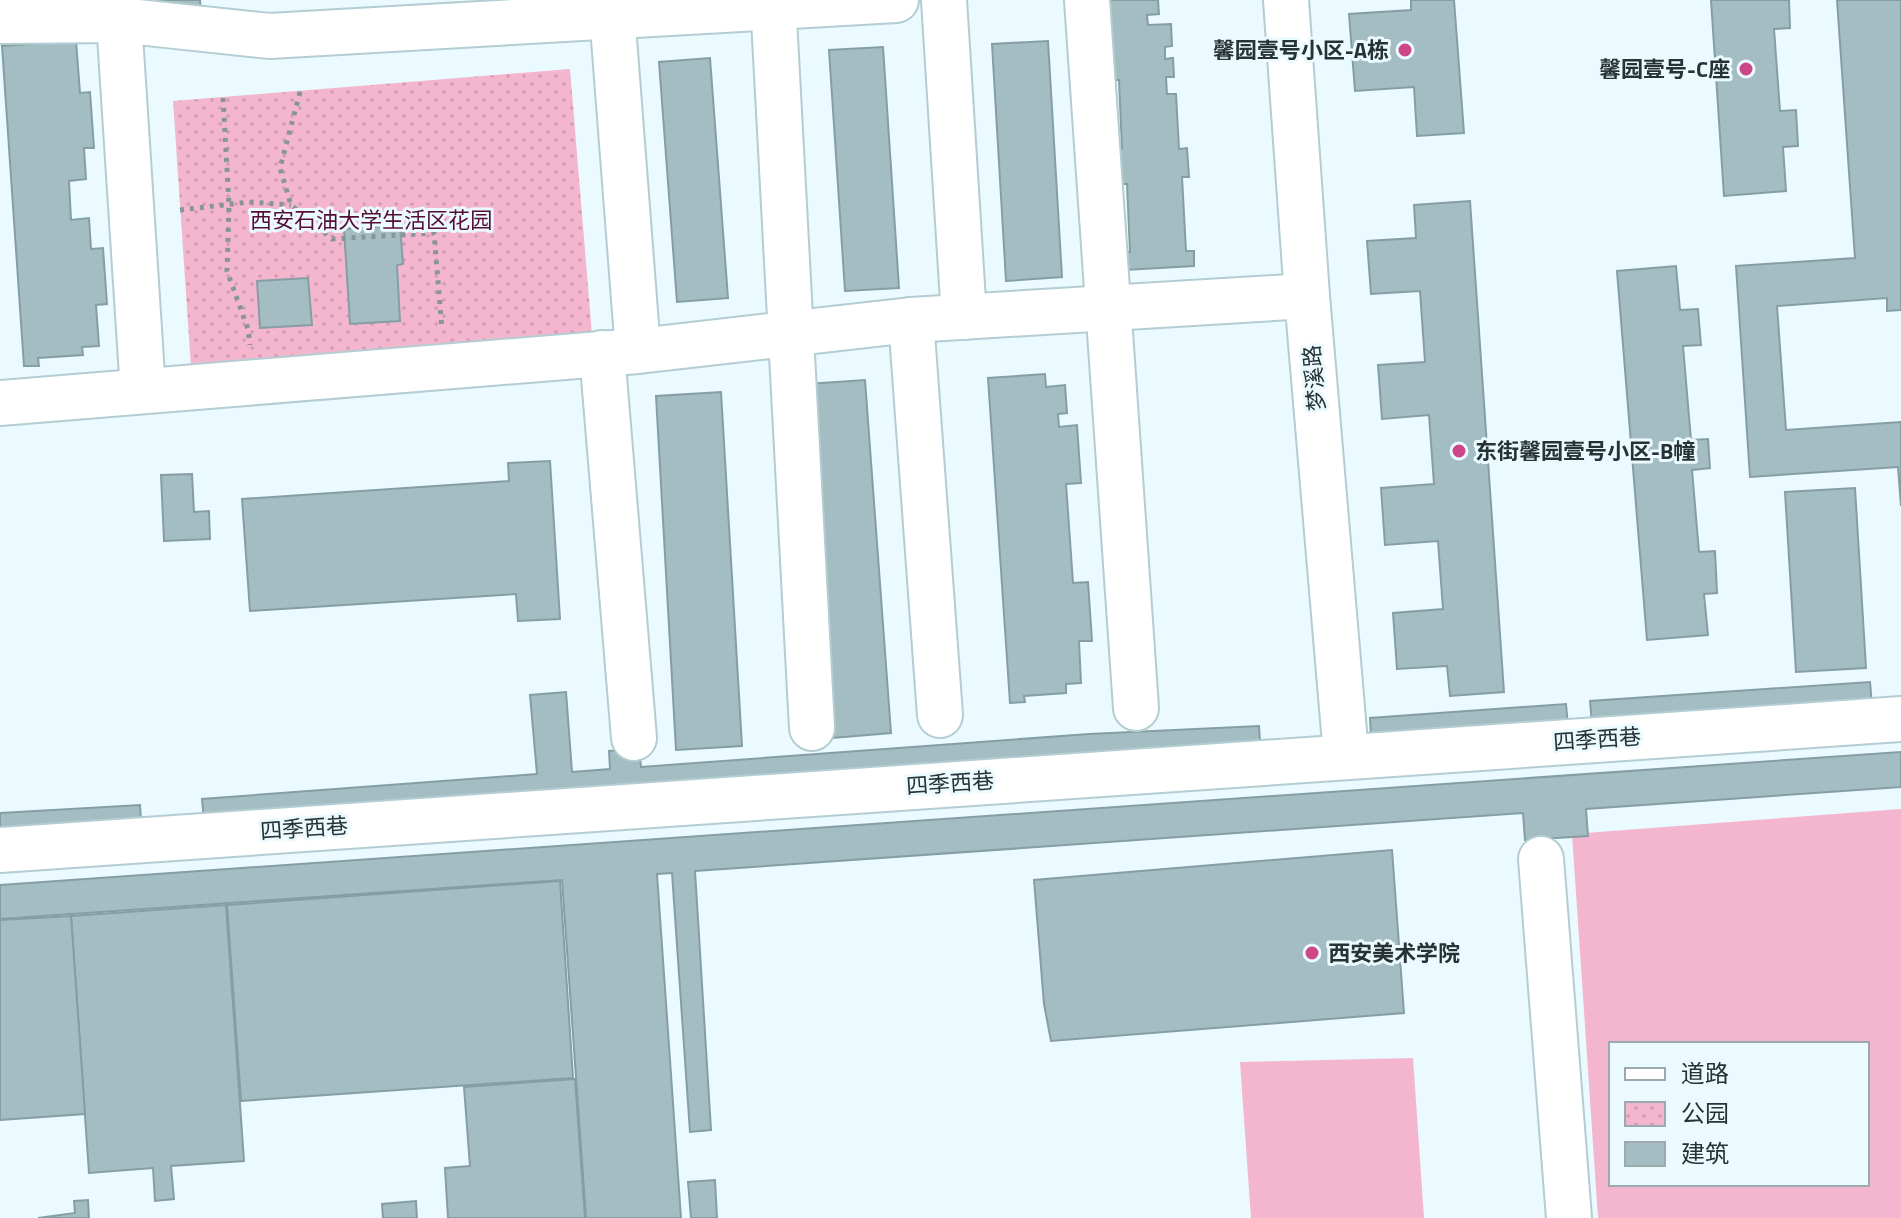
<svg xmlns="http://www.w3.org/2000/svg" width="1901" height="1218" viewBox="0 0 1901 1218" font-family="'Titillium Web','Noto Sans SC',sans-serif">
<defs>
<pattern id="park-dots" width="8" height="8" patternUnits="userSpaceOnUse" patternTransform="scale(2)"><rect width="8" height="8" fill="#f4b6ce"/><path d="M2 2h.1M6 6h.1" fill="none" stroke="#d19db2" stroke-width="1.8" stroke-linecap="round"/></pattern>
</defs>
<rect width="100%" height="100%" fill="#eafafe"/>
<g fill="#f4b6ce" fill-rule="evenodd">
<path d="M1901,809v409h-303l-26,-384zM1611,1044h256v140h-256z"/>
<polygon points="1413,1058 1424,1218 1251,1218 1240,1062"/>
</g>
<polygon fill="url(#park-dots)" points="570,69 592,335 191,367 173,101"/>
<g fill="#a3bdc3" stroke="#859ea4" stroke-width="2">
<polygon points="115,0 200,0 201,13"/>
<polygon points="1092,0 1158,0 1159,14 1147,15 1148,25 1171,24 1172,46 1165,47 1165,59 1173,58 1174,77 1166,77 1167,94 1176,94 1179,149 1187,148 1189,177 1182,177 1186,251 1194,251 1194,266 1125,270 1124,252 1130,252 1127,184 1118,184 1117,149 1122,149 1119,80 1112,80"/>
<polygon points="1411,0 1454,0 1464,133 1417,136 1414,87 1355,91 1349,14 1411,10"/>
<polygon points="1711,0 1789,0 1790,28 1774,29 1780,111 1796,110 1798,146 1783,147 1786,191 1724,196"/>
<polygon points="1837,0 1901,0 1901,310 1887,311 1887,298 1777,306 1786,430 1901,422 1901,506 1898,467 1750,477 1736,266 1855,258"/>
<polygon points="76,41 80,93 90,92 94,148 84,148 86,179 69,181 71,220 89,218 91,249 103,248 107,304 96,305 99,346 82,347 83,355 38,358 39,366 24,366 2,46"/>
<polygon points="1048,41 1062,277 1006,281 992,44"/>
<polygon points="883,47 899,288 845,291 829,50"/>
<polygon points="710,58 728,298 677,302 659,62"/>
<polygon points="1470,201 1504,692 1450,696 1447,666 1397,669 1393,613 1443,609 1438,541 1385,545 1381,488 1434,484 1429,415 1382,419 1378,365 1425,362 1420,291 1371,294 1367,241 1416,238 1414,205"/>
<polygon points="400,225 403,264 397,265 400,321 350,324 344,229"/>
<polygon points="1676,266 1680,310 1698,309 1701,345 1683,346 1691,440 1708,439 1710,468 1692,470 1699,552 1715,551 1717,593 1704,594 1708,635 1647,640 1617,271"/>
<polygon points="308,278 312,325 260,328 257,281"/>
<polygon points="1045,374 1046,387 1065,385 1067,413 1058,414 1059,427 1077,425 1081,483 1066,484 1073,583 1088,582 1092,641 1079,641 1081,683 1066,684 1066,693 1024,696 1025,702 1010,703 988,378"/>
<polygon points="865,380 891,733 833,738 807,384"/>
<polygon points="721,392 742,746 676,750 656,396"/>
<polygon points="550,461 560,619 518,621 516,594 250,611 242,499 509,481 508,463"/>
<polygon points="192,474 194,512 209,511 210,539 164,541 161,475"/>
<polygon points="1855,488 1866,668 1796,672 1785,492"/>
<polygon points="1870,682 1873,716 1593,735 1590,701"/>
<polygon points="566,692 572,772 610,769 609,751 639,749 641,767 1089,734 1259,726 1261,757 205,832 202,799 537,774 530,695"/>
<polygon points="1566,704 1569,738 1372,751 1370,718"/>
<polygon points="1901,752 1901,787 1586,809 1588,836 1525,840 1523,813 695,871 711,1130 690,1132 672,873 657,874 681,1218 586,1218 562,880 0,919 0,885"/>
<polygon points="140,805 142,836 0,845 0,813"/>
<polygon points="1392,850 1404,1013 1051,1041 1044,1004 1034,880"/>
<polygon points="560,881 573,1078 241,1101 227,905"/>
<polygon points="226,905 244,1161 171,1166 174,1199 155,1201 153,1168 89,1173 71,916"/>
<polygon points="71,916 85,1114 0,1120 0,920"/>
<polygon points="575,1079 585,1218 448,1218 445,1168 470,1166 464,1087"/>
<polygon points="715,1180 717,1218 691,1218 688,1182"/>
<polygon points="88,1200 89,1218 38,1218 75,1213 74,1201"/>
<polygon points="416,1201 417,1218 383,1218 382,1204"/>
</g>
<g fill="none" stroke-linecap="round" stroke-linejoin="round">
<g stroke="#b3cdd3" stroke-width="48">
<g id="minor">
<polyline points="611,0 638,351"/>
<polyline points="773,0 812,728"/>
<polyline points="944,0 964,317"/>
<polyline points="1087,0 1136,708"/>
<polyline points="1286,0 1307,296 1346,755"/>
<polyline points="119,20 270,36 896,0"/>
<polyline points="0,21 119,20 143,391"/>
<polyline points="911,320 940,715"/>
<polyline points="602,353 634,738"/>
<polyline points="0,403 638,351 911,320 1307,296"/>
<polyline points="0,850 1901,719"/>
<polyline points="1541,859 1569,1218"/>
</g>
</g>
<g stroke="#879598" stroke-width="5" stroke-dasharray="4 6" stroke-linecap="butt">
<polyline points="300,92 280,168 291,205 332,239 434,233 442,330"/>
<polyline points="223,98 229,205 227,271 248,329 250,345"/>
<polyline points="180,210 249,202 291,205"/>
</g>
<use href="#minor" stroke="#fff" stroke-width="44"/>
</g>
<g fill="#cc4688" stroke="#eafafe" stroke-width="3">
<circle cx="1405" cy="50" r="8"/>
<circle cx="1746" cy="69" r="8"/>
<circle cx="1459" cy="451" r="8"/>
<circle cx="1312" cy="953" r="8"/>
</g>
<g text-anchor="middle" stroke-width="6" stroke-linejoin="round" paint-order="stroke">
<g font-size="22" font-weight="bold" fill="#273234" stroke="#eafafe" text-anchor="end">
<text x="1389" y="58">馨园壹号小区-A栋</text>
<text x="1730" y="77">馨园壹号-C座</text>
<text x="1475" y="459" text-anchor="start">东街馨园壹号小区-B幢</text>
<text x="1328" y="961" text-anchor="start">西安美术学院</text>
</g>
<g font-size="22" fill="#550d34" stroke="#eafafe">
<text x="371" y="228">西安石油大学生活区花园</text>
</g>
<g font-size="22" fill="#273234" stroke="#eafafe">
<text transform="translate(1314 378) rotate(-95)" y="8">梦溪路</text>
<text transform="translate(1597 739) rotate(-4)" y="8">四季西巷</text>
<text transform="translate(950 783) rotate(-4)" y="8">四季西巷</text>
<text transform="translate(304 828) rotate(-4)" y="8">四季西巷</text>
</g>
</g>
<rect x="1609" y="1042" width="260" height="144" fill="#eafafe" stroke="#9caaad" stroke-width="2"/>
<rect x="1625" y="1068" width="40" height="12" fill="#ffffff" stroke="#9caaad" stroke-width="2"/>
<text x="1681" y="1082" font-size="24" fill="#273234">道路</text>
<rect x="1625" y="1102" width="40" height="24" fill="url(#park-dots)" stroke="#9caaad" stroke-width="2"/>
<text x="1681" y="1122" font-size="24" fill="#273234">公园</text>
<rect x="1625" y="1142" width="40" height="24" fill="#a3bdc3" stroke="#9caaad" stroke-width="2"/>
<text x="1681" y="1162" font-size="24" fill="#273234">建筑</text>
</svg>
